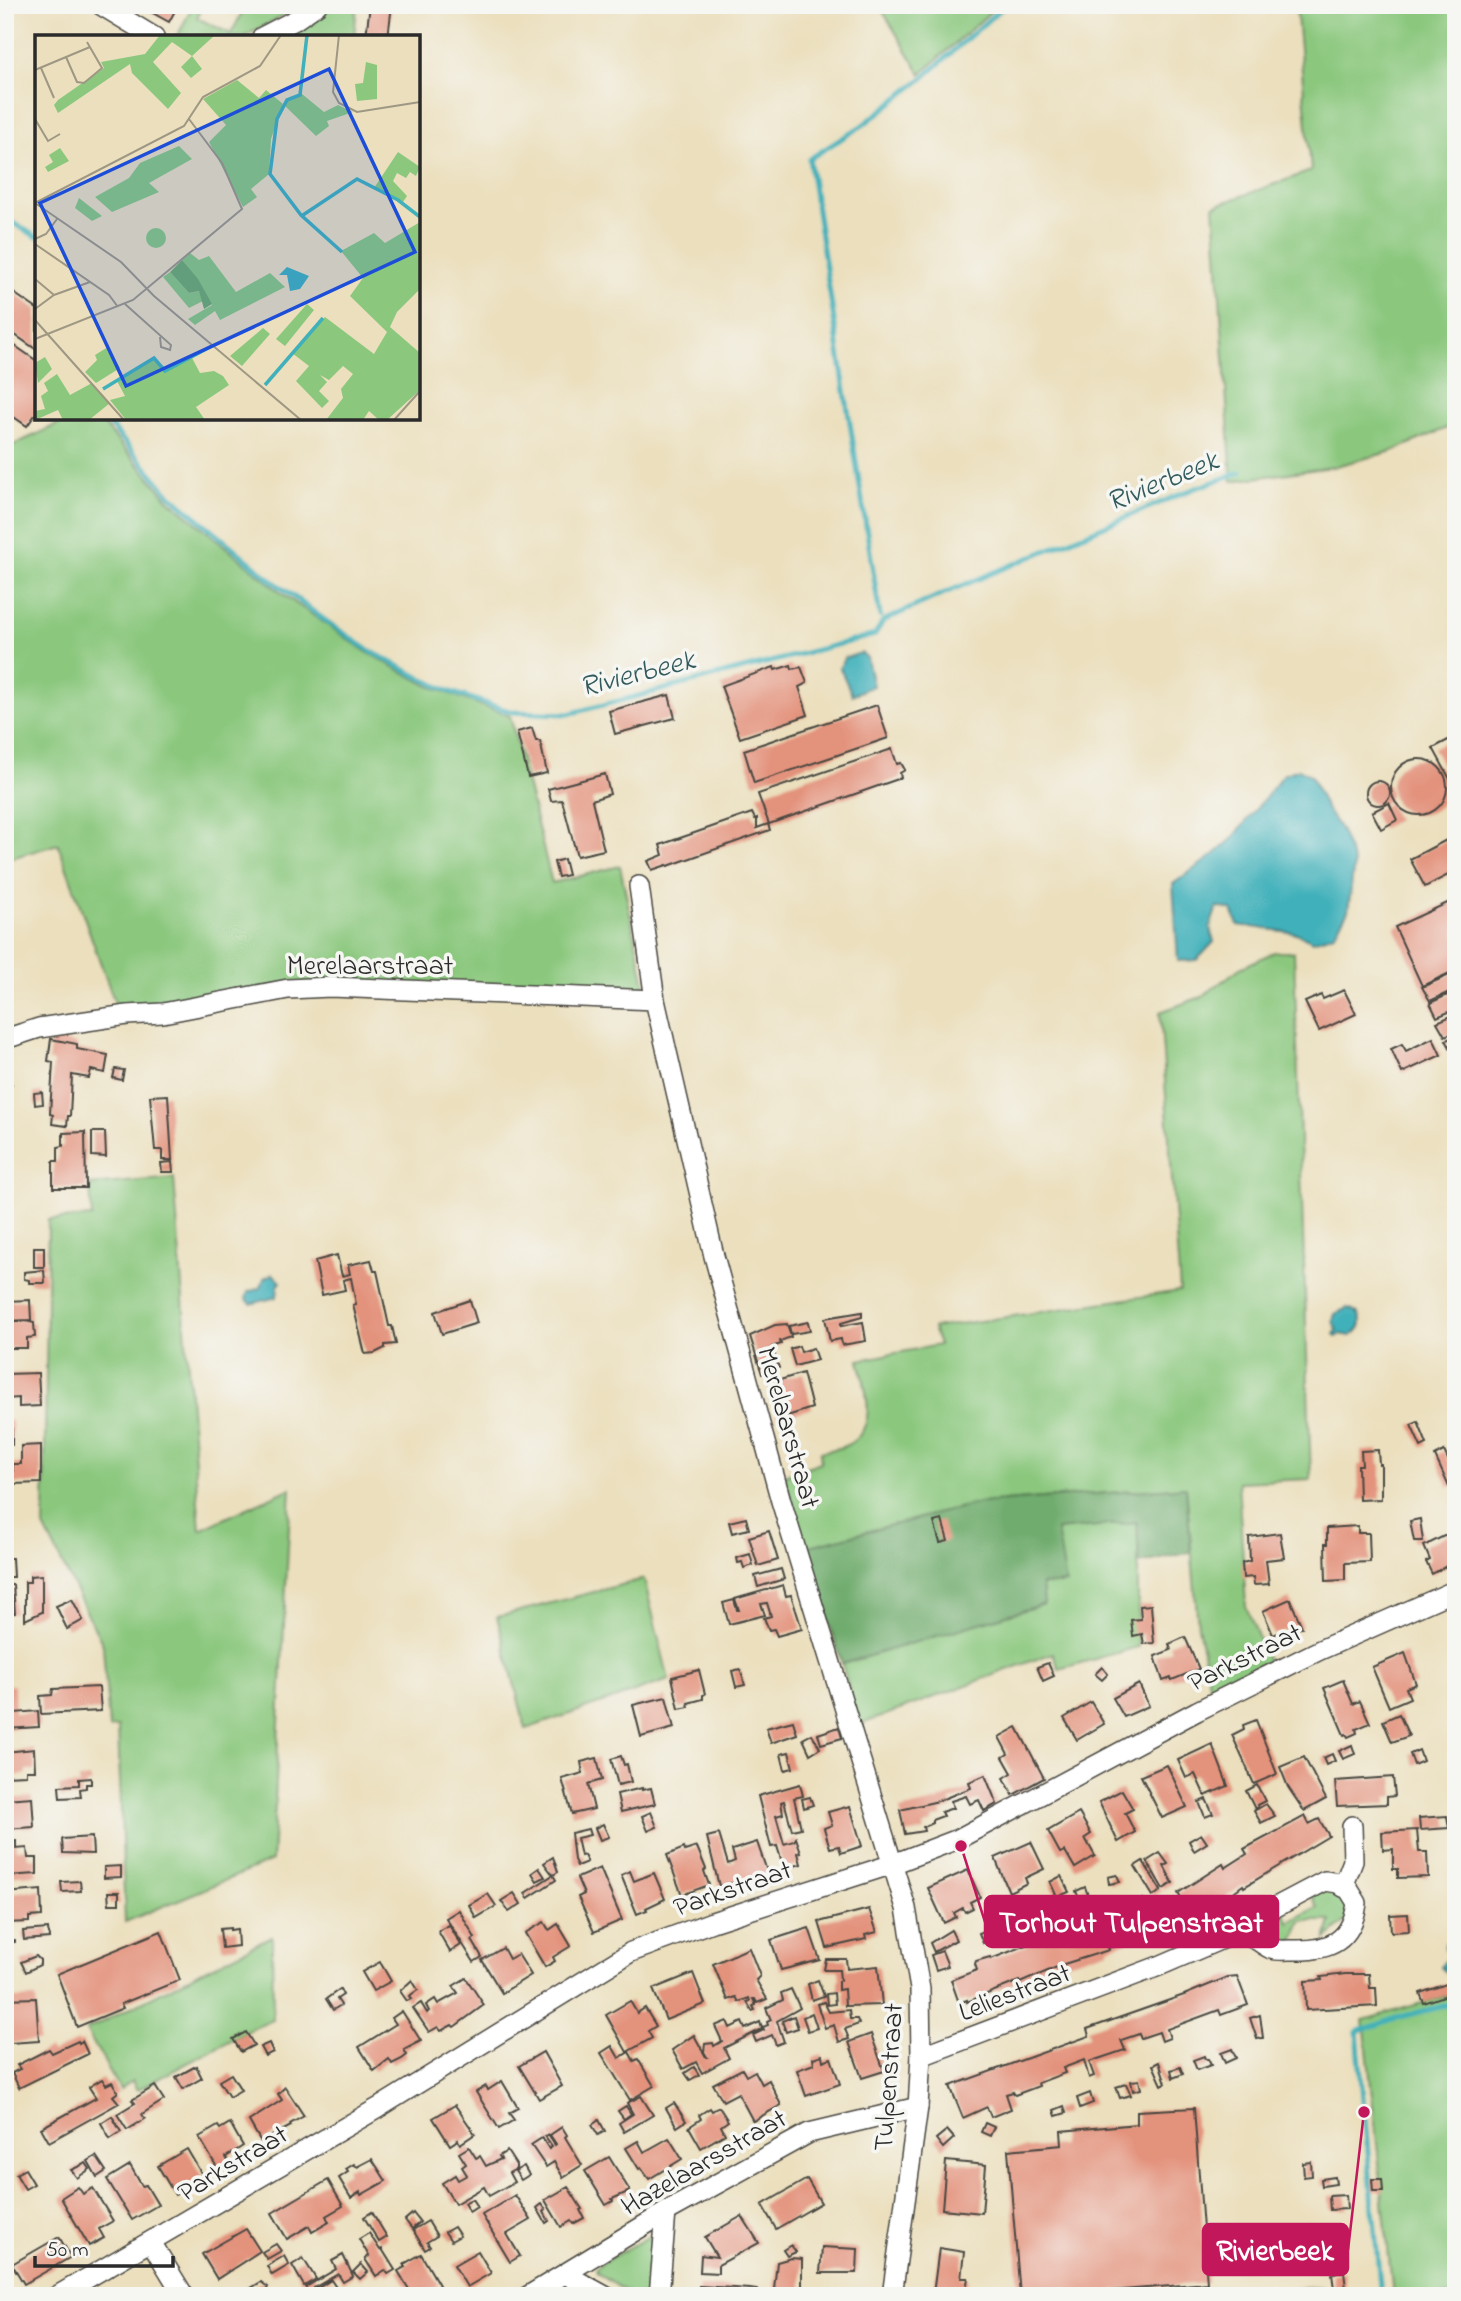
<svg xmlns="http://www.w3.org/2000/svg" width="1461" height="2301" viewBox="0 0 1461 2301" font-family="'Indie Flower',sans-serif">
<rect width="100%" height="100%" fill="#f6f6f2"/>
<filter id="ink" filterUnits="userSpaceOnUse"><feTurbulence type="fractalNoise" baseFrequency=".0143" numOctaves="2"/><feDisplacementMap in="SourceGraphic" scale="14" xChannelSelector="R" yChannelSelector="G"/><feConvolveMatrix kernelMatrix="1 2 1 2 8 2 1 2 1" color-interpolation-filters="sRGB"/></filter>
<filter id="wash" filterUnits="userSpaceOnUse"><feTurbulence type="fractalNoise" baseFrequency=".00686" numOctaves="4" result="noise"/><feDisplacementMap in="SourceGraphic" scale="28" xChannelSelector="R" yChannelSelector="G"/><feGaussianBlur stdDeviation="1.57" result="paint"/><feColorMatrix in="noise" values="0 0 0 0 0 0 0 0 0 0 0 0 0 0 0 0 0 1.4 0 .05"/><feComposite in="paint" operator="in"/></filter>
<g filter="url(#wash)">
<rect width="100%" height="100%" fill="#ebdfbd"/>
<g fill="#8bc87e" stroke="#5b7a54" stroke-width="2">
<polygon points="193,5 203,5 197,18 231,34 246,5 302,5 244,37 177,37"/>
<polygon points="324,5 357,5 354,37 285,37 283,32"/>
<polygon points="879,5 998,5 921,74"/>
<polygon points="1296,5 1456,5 1456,424 1393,451 1332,467 1232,481 1214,206 1311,171"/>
<polygon points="71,418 98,418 169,500 285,596 368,653 429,686 510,716 552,883 620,866 646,989 547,988 228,997 117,1009 58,844 5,860 5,449"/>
<path d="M1274,952h20l17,527 -73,3 8,124 22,56 -58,27 -12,-63 -12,-139 -207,16 -173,44 -22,-72 37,-13 -1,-10c9,-2 19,-3 27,-7 33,-17 18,-57 12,-85l80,-15 -6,-17 247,-37 -20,-279 41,-15 39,-29z"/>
<polygon points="174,1178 200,1530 291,1488 272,1861 125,1922 118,1727 109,1728 103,1645 44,1527 48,1220 92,1217 90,1185"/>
<polygon points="1138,1522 1138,1647 1059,1669 1053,1653 859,1725 842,1664 1044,1604 1042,1585 1065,1583 1056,1530"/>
<polygon points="644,1579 669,1680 526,1729 497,1617"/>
<polygon points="1330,1888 1348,1900 1348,1919 1326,1939 1331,1921 1301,1921 1293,1941 1278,1938 1272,1934 1269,1924 1272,1916 1282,1910 1289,1922 1318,1907 1312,1895"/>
<polygon points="272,1936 273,2020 261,2024 137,2090 132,2081 120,2089 86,2030"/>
<polygon points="1456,1993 1456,2296 1393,2296 1364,2020"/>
<polygon points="648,2237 652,2239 648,2296 633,2296 597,2273 596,2269 599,2265"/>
<polygon points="1324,2287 1325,2296 1195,2296"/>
</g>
<polygon fill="#70ac6d" stroke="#4e6c4c" stroke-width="2" points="1186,1487 1191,1552 1139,1564 1137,1522 1057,1530 1066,1583 1042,1585 1044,1604 842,1664 806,1547 979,1503"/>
<g fill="#40b0ba" stroke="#366e72" stroke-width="2">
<polygon points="861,653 867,658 873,686 852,695 840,668 844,658"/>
<polygon points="1299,769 1311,776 1325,807 1340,829 1354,864 1348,911 1334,934 1313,941 1296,933 1238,925 1232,910 1217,907 1210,927 1214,942 1197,960 1178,961 1173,884 1215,854 1232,839 1284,774"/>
<polygon points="273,1274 281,1282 278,1286 277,1297 251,1304 246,1299 248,1292 261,1288 264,1278"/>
<path d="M1347,1308c17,4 19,19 4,28l-11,-2 -4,2 -2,-2 3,-3 -4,-10 2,-7z"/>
<polygon points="1450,1940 1456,1944 1456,1982 1441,1967 1449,1954 1445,1948 1445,1944"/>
</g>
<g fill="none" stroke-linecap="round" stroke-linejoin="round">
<g stroke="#40b0ba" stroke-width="5">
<polyline points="5,218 37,237"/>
<polyline points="104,418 169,494 270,579 326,621 370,651 421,678 448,691 512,712 568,714 875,635 883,621 940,595 1193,489 1241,472"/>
<polyline points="880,616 809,159 863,125 922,79 1005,5"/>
<polyline points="1381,2296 1357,2032 1396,2018 1456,2003"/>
</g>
</g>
<g id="blocks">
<g fill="#e3927c">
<polygon points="143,5 178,5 169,22 142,7"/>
<polygon points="370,5 392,5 388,37 366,36"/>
<polygon points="5,287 37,309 37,350 5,328"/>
<polygon points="5,339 37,361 37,412 27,426 5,411"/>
<polygon points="791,665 792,669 801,667 807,683 799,687 808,715 740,738 721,686 774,667 775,670"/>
<polygon points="669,695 675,718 615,734 609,711"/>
<polygon points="877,705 888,738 754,783 744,750"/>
<polygon points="532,728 536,741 540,741 547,773 528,777 517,732"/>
<polygon points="1456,736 1456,790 1433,748"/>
<polygon points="892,749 897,764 901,763 905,770 900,773 901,778 769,824 758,794"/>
<circle cx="1419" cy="787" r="28"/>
<polygon points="605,774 610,794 592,800 604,850 577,856 562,800 551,801 548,789"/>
<circle cx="1378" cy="793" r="12"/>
<polygon points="1389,803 1397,820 1381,829 1372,812"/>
<polygon points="752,813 755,819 757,818 757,828 768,824 770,830 668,866 667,865 652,870 648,861 663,855 660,845"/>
<polygon points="1456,835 1456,871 1425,887 1410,859"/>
<polygon points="564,859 568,875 558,877 554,862"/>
<polygon points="1456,899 1456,970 1422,986 1395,927"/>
<polygon points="1456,972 1456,989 1430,1001 1422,987"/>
<polygon points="1344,990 1356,1014 1319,1031 1305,1002 1321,995 1323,999"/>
<polygon points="1456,991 1456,1009 1437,1017 1430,1003"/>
<polygon points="1456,1014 1456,1031 1445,1036 1437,1022"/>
<polygon points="1456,1036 1456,1054 1454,1055 1446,1040"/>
<polygon points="1433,1038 1441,1055 1402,1073 1391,1049 1402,1044 1406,1051"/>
<polygon points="51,1039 77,1044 77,1049 108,1055 105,1073 91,1070 89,1078 72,1075 70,1116 68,1116 67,1126 52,1124 53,1115 50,1114 53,1062 48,1061"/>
<polygon points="115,1069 124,1070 122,1080 113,1078"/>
<polygon points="8,1073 12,1085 8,1087 11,1098 5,1099 5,1074"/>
<polygon points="42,1092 43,1104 35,1105 34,1093"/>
<polygon points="168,1095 172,1160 162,1160 162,1150 155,1150 150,1096"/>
<polygon points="85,1132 86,1188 53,1188 53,1161 58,1161 58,1147 63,1146 63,1133"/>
<polygon points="92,1132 105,1132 106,1157 92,1156"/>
<polygon points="172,1162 173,1172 162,1172 161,1163"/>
<rect x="34" y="1247" width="10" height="20"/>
<polygon points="337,1255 342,1276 350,1274 348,1265 371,1260 374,1271 377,1271 389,1326 392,1326 396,1344 385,1345 385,1348 375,1353 365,1354 353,1305 356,1304 351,1278 343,1280 345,1290 322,1295 315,1261"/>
<polygon points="44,1270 45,1283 29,1283 29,1280 24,1279 24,1272"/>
<polygon points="30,1300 31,1320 5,1321 5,1301"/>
<polygon points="470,1300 477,1323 442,1334 435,1312"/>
<polygon points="862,1312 862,1317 841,1323 841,1326 863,1322 866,1341 842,1345 841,1339 830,1341 825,1318"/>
<polygon points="26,1321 34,1323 35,1337 27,1338 27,1348 5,1348 5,1322"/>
<polygon points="808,1322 810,1331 791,1334 789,1326"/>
<polygon points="787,1324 791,1337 780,1341 781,1344 772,1347 779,1368 762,1374 750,1336 775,1325"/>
<polygon points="799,1346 801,1352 813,1348 817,1360 795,1366 790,1349"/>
<polygon points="38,1373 40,1406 19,1407 19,1398 5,1399 5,1374"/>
<polygon points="803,1373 812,1408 778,1419 770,1383"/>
<polygon points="5,1420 12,1420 12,1445 5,1446"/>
<polygon points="1418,1422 1427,1444 1421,1447 1411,1425"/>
<polygon points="41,1445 41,1483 13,1484 13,1464 21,1464 21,1446"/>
<polygon points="1378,1450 1379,1464 1381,1464 1381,1499 1359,1500 1358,1465 1362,1465 1361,1451"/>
<polygon points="1444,1451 1456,1476 1456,1484 1449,1487 1435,1456"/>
<rect x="5" y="1492" width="8" height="24"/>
<polygon points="746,1518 749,1529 732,1533 729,1522"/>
<polygon points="1420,1519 1423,1541 1414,1541 1410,1521"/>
<polygon points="942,1520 948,1541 940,1543 934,1522"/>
<polygon points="1358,1526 1358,1533 1369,1533 1370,1562 1345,1563 1345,1580 1326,1581 1325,1544 1327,1544 1327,1528"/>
<polygon points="1456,1530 1456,1561 1432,1574 1426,1562 1430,1560 1424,1546"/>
<polygon points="769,1531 778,1560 758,1566 749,1537"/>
<polygon points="1280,1533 1284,1558 1266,1560 1269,1584 1254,1585 1253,1577 1243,1578 1242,1563 1250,1561 1249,1537"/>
<polygon points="750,1554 753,1565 744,1568 742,1562 738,1563 737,1558"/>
<polygon points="5,1558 12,1558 13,1577 5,1577"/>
<polygon points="781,1569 784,1579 758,1587 755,1576"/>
<polygon points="42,1575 42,1612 25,1620 25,1582 30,1582 30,1576"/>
<polygon points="5,1585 13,1585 15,1613 5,1614"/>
<polygon points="783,1585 786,1596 791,1595 802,1629 777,1636 774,1629 769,1630 764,1618 771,1616 767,1603 761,1604 765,1615 729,1624 723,1603 734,1600 737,1610 739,1610 735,1599"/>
<polygon points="72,1599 83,1620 67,1629 56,1606"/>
<polygon points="1290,1599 1302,1627 1290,1633 1289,1629 1273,1635 1263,1611"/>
<polygon points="1151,1605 1154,1643 1144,1644 1142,1634 1133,1636 1131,1620 1141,1619 1140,1606"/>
<polygon points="1185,1637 1199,1669 1172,1680 1171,1678 1163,1681 1155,1656 1171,1650 1169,1644"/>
<polygon points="1405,1653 1416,1684 1406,1688 1410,1698 1389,1707 1372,1667"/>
<polygon points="1048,1663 1054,1676 1043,1681 1037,1667"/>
<polygon points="1102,1667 1108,1674 1102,1680 1095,1674"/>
<polygon points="740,1669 745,1685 736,1687 732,1671"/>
<polygon points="699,1670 705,1694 703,1695 703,1699 688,1703 689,1707 679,1709 672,1677"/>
<polygon points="1343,1680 1353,1704 1360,1701 1370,1723 1356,1729 1357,1733 1348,1737 1346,1734 1344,1735 1324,1688"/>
<polygon points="1139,1684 1149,1706 1124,1717 1113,1698"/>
<polygon points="14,1685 15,1713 38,1711 39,1727 5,1729 5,1686"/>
<polygon points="99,1687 101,1711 41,1714 40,1696 52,1695 53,1689"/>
<polygon points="666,1697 674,1728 641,1737 633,1705"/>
<polygon points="1091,1702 1104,1724 1077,1740 1064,1718"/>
<polygon points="1399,1714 1409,1736 1392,1742 1383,1721"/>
<polygon points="1256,1720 1277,1774 1254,1784 1232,1735 1244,1729 1243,1725"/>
<polygon points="793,1721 797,1734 771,1743 766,1728"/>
<polygon points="839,1727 842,1738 821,1744 818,1734"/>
<polygon points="1017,1727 1044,1778 1013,1795 1004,1778 1012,1773 1003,1757 1008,1754 999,1737"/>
<polygon points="812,1734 820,1748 810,1754 803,1739"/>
<polygon points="1212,1744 1228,1786 1205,1796 1195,1774 1186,1778 1178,1760"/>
<polygon points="1352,1745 1355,1754 1343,1759 1339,1751"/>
<polygon points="34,1749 35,1770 26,1770 26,1775 5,1776 5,1752"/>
<polygon points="1419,1750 1423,1761 1414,1765 1410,1754"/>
<polygon points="789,1752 793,1768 785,1770 781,1754"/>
<polygon points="1332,1754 1335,1761 1326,1765 1323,1758"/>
<polygon points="621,1756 624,1765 627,1764 631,1782 618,1785 611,1759"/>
<polygon points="1304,1757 1326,1799 1304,1811 1288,1787 1280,1767"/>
<polygon points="597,1758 602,1780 588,1784 594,1809 572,1814 562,1779 583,1773 581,1762"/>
<polygon points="1167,1765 1187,1807 1162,1818 1141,1776"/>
<polygon points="985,1775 997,1804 984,1811 979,1800 970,1804 966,1796 951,1801 953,1808 941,1812 943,1816 932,1820 932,1823 923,1827 924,1831 905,1834 900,1810 938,1801 963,1791 971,1788 969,1782"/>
<polygon points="1393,1777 1395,1796 1387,1797 1387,1804 1337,1806 1335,1781"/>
<polygon points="91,1778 91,1784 86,1784 86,1788 80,1789 81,1797 60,1798 59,1786 79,1785 79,1779"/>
<polygon points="800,1784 803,1796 794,1798 801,1828 792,1830 784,1801 781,1802 783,1814 776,1816 784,1844 794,1841 796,1838 801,1852 798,1853 801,1864 784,1869 777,1846 771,1847 758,1796"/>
<polygon points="1257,1785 1265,1801 1257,1805 1258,1807 1255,1809 1246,1791"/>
<polygon points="642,1788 642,1790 651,1788 655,1804 621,1812 617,1794"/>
<polygon points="1122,1790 1133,1809 1125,1813 1135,1832 1118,1842 1099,1802"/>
<polygon points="32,1797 34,1827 5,1829 5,1799"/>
<polygon points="810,1797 813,1805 804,1808 802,1799"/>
<polygon points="1206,1799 1213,1814 1205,1817 1199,1802"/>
<polygon points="1266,1804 1275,1816 1261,1823 1254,1811"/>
<polygon points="850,1806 862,1846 841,1853 839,1846 830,1848 824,1828 832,1825 828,1812"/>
<polygon points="651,1812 657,1827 648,1831 642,1816"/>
<polygon points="1079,1813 1091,1834 1085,1838 1095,1856 1075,1868 1065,1851 1060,1853 1048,1831"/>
<polygon points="1305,1816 1309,1824 1319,1819 1329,1836 1244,1887 1243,1885 1231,1894 1190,1916 1178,1893 1223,1864 1225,1868 1247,1854 1244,1849"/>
<polygon points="1447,1816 1449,1828 1420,1830 1419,1818"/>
<polygon points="603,1824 609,1837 600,1840 595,1828"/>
<polygon points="588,1829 590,1835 577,1838 581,1856 584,1855 587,1862 577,1866 574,1860 571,1833"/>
<polygon points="1417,1830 1419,1852 1427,1852 1428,1877 1398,1878 1398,1869 1393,1869 1393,1849 1383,1850 1382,1832"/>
<polygon points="719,1834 728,1864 735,1861 732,1850 757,1842 768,1874 735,1885 734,1883 719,1886 707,1837"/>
<polygon points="1201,1834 1207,1843 1194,1851 1189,1841"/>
<polygon points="92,1837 93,1854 63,1853 62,1839"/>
<polygon points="16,1841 16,1849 27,1848 28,1858 37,1858 37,1874 5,1876 5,1842"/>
<polygon points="1031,1842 1044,1869 1025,1878 1027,1883 1009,1892 995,1858"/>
<polygon points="697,1847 706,1869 704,1871 709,1885 682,1895 667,1855 684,1848 685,1851"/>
<polygon points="1160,1853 1168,1864 1164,1866 1173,1883 1163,1889 1147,1861"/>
<polygon points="553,1857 558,1872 553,1875 544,1863"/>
<polygon points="1143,1861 1161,1891 1153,1896 1135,1866"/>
<polygon points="121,1866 121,1877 104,1878 104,1867"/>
<polygon points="539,1868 545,1877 537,1881 532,1873"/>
<polygon points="600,1868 622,1920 594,1932 578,1897 584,1894 577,1878"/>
<polygon points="968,1870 980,1897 970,1902 973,1908 965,1912 963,1908 954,1913 956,1917 944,1923 928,1888"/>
<polygon points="630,1871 634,1881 654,1873 665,1899 646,1908 647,1910 637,1914 621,1875"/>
<polygon points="553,1875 556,1880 528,1898 525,1893"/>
<polygon points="1117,1875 1120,1882 1109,1884 1108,1877"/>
<polygon points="1061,1876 1069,1892 1057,1897 1050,1882"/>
<polygon points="80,1881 81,1891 62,1892 61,1882"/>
<polygon points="1085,1887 1089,1898 1080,1901 1076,1891"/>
<polygon points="41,1890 42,1916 29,1917 29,1922 5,1923 5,1893"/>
<polygon points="108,1892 119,1892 119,1904 109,1904"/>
<polygon points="514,1893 521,1904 509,1912 501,1901"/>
<polygon points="488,1894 496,1906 476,1918 469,1905"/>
<polygon points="1143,1899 1146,1906 1155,1903 1157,1909 1170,1905 1176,1922 1143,1937 1108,1948 1109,1950 1064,1964 1020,1983 1019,1981 967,2002 967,2000 959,2003 951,1980 977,1970 975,1964 976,1961 990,1957 991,1959 1027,1945 1026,1943 1042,1937 1043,1939 1062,1931 1063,1934 1080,1927 1083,1936 1116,1925 1134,1917 1131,1904"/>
<polygon points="1007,1900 1012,1911 1016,1909 1018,1914 989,1925 983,1915 1001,1909 998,1904"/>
<polygon points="869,1909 877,1932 865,1935 866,1939 827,1948 819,1922"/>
<polygon points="459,1910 475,1938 472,1940 482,1957 474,1962 446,1918"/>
<polygon points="1408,1914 1409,1931 1391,1932 1390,1915"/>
<polygon points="544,1922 549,1930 558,1924 571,1946 553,1957 555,1961 545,1967 525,1933"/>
<polygon points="449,1925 461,1945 450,1952 438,1931"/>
<polygon points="230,1928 230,1930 237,1929 238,1946 222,1948 220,1929"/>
<polygon points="809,1928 820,1960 781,1970 771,1940"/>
<polygon points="48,1929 49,1938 24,1940 23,1931"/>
<polygon points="989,1929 993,1938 983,1943 979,1933"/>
<polygon points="951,1930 956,1940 934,1952 930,1943"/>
<polygon points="161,1931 180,1980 121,2004 123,2008 77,2027 57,1974"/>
<polygon points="15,1940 15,1942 10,1943 12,1967 11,1969 5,1969 5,1941"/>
<polygon points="503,1948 509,1959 518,1954 531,1975 502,1993 482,1960"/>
<polygon points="749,1948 760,1976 756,1980 767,1999 757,2003 755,1999 753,1999 756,2005 753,2006 755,2010 752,2011 747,2002 750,2001 749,1998 739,2002 736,1997 728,2000 713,1964"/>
<polygon points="942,1951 948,1966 936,1970 931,1955"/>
<polygon points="36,1956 40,1960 40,1965 26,1972 21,1962"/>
<polygon points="826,1959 846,1959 847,1969 878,1966 882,2005 845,2006 844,1989 838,1990 838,1981 840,1980 839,1970 824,1970"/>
<polygon points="380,1962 391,1981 373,1991 362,1972"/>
<polygon points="693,1973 705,2004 666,2020 653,1989"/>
<polygon points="1345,1974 1369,1974 1370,1988 1376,1988 1377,2006 1306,2010 1305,1981 1322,1980 1321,1977"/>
<polygon points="1237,1976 1248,2005 1221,2015 1219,2010 1167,2029 1170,2038 1162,2041 1159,2032 1141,2038 1139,2034 1121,2040 1125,2050 1089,2062 1094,2076 1089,2078 1084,2060 1063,2068 1065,2073 1038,2083 1039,2086 1015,2095 1013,2092 1006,2094 1011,2109 991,2117 987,2107 963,2118 950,2086 1089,2036 1087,2029 1184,1995 1228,1977"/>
<polygon points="466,1978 484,2005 454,2027 452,2025 441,2031 438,2027 429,2032 413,2008 421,2003 427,2013 429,2011 426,2005 435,1999 438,2004 458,1993 453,1986"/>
<polygon points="412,1980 418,1990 409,1996 411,1999 407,2001 400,1991"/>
<polygon points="818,1980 824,1996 812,2000 808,1984"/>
<polygon points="1449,1983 1453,1993 1424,2003 1420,1993"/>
<polygon points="340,1989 343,1995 337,1999 341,2005 333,2010 326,1999"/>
<polygon points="791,1989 800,2008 777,2021 784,2042 776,2045 772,2035 756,2042 753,2035 764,2030 763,2027 768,2025 767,2022 771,2020 766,2008 783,2000 781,1993"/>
<polygon points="834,1993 835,2004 827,2005 826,1994"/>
<polygon points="36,1998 39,2041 10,2043 9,2024 5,2024 5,1999"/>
<polygon points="630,2001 637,2013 645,2008 656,2026 648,2031 652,2038 627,2052 606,2015"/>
<polygon points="824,2002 829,2012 849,2010 850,2019 857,2019 859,2024 845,2029 849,2039 839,2042 834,2025 825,2028 817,2004"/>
<polygon points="402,2011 421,2041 404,2050 407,2055 402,2059 392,2064 389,2059 374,2071 359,2047 396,2024 392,2018"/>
<polygon points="812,2013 817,2028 808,2031 803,2017"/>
<polygon points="1260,2015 1263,2038 1257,2039 1250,2018"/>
<polygon points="794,2016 798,2028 786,2032 782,2021"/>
<polygon points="727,2021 730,2028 742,2022 745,2029 760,2022 762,2029 724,2048 729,2058 702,2073 696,2062 683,2069 672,2050 694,2035 706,2057 707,2057 704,2052 705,2044 713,2043 714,2046 722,2041 715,2026"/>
<polygon points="246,2032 254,2045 241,2052 233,2039"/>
<polygon points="871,2034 884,2071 862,2078 849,2042"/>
<polygon points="78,2041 79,2043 82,2041 88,2054 19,2088 12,2073 20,2069 17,2065 49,2049 52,2053"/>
<polygon points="269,2043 273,2052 265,2056 260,2047"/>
<polygon points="612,2046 619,2058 629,2052 634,2061 638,2059 654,2086 630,2100 601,2053"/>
<polygon points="1232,2049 1236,2058 1225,2063 1221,2053"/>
<polygon points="543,2052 562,2086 539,2099 519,2066"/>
<polygon points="822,2055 823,2061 831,2058 840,2084 806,2096 797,2070 814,2064 813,2058"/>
<polygon points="1204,2056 1205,2059 1208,2059 1211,2065 1197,2070 1193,2060"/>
<polygon points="1159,2062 1166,2083 1162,2085 1153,2065"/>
<polygon points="196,2066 202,2078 183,2089 176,2077"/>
<polygon points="694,2067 699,2075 690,2080 685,2073"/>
<polygon points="1180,2067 1183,2074 1173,2078 1171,2070"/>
<polygon points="742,2069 746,2076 755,2071 762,2084 769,2080 781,2105 753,2121 738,2093 723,2101 713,2084"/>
<polygon points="231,2074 241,2090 229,2097 219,2081"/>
<polygon points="102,2079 106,2085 112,2082 118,2092 113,2096 119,2103 49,2142 41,2128 96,2098 89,2087"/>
<polygon points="1139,2080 1141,2089 1133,2091 1131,2081"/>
<polygon points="502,2081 518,2108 509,2113 514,2120 499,2129 476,2092 486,2086 488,2090"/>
<polygon points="1126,2084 1131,2095 1120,2098 1116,2087"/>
<polygon points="155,2086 164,2100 142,2114 145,2119 127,2130 117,2114 135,2103 132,2100"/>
<polygon points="285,2087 304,2116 290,2124 291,2126 261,2142 249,2121 282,2100 278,2094"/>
<polygon points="1090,2093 1093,2103 1080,2108 1077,2098"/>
<polygon points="641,2096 653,2115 624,2132 619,2123 633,2114 627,2103"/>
<polygon points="674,2103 686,2121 677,2127 666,2108"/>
<polygon points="455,2105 475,2134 460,2144 458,2140 450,2145 433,2118"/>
<polygon points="626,2106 631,2114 624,2119 618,2111"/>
<polygon points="1064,2106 1066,2113 1056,2116 1054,2110"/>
<polygon points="719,2107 728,2121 721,2126 725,2134 701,2148 689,2127 701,2119 699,2115 710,2108 712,2111"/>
<polygon points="1194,2108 1207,2283 1075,2294 1075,2296 1020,2296 1008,2150 1062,2145 1061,2131 1137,2124 1137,2111"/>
<polygon points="112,2116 121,2132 110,2139 101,2123"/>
<polygon points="599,2120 605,2131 598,2135 592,2125"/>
<polygon points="230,2123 243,2146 226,2157 229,2163 218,2169 199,2137 218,2126 220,2129"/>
<polygon points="985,2123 994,2127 990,2136 981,2132"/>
<polygon points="562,2127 567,2135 565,2137 582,2165 563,2177 554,2162 546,2167 531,2145 542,2138 549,2149 552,2147 545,2137 548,2135 555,2145 556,2144 550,2135"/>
<polygon points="947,2130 954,2138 943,2148 936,2139"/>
<polygon points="669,2138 682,2159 649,2179 641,2168 639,2169 626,2148 638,2141 644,2152"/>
<polygon points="469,2147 476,2158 480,2156 486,2166 501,2159 499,2156 507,2151 516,2165 516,2169 509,2173 514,2182 489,2196 484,2187 455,2204 442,2183 455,2175 458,2180 467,2175 462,2167 466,2164 459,2153"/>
<polygon points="187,2149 204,2178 175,2195 158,2166"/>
<polygon points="96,2156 106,2171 97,2177 88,2161"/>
<polygon points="609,2157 630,2191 612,2199 613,2201 606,2205 585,2171"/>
<polygon points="372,2159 386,2181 361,2195 360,2192 351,2198 339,2178 348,2172 346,2169 354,2164 357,2167"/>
<polygon points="946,2161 986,2165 982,2213 942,2209"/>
<polygon points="1311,2162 1312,2176 1304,2177 1303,2163"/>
<polygon points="86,2163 90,2169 77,2178 71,2170"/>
<polygon points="130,2165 142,2186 146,2185 158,2205 132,2220 107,2179"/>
<polygon points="524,2166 529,2175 521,2180 515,2171"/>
<polygon points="25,2169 34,2184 25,2189 16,2174"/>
<polygon points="1335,2177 1336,2184 1322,2186 1321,2179"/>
<polygon points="807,2179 821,2203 776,2229 762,2205"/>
<polygon points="1372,2179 1382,2179 1383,2191 1373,2191"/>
<polygon points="328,2180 343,2206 326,2216 329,2222 312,2232 309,2226 287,2239 272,2213"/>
<polygon points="78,2187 83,2194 93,2188 113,2221 99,2229 104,2238 89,2246 61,2198"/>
<polygon points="568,2187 582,2209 580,2210 584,2218 573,2224 571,2221 561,2227 545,2200"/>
<polygon points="515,2195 531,2220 507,2234 520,2256 510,2262 482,2215"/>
<polygon points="1346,2195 1347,2209 1330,2210 1329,2196"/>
<polygon points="472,2199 477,2207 469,2212 464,2203"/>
<polygon points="542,2204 546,2210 544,2212 549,2221 546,2223 537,2208"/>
<polygon points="372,2212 387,2237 379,2242 364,2217"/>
<polygon points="413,2213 420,2222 412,2229 405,2220"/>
<polygon points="742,2216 759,2243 718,2265 718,2273 700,2272 701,2255 717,2257 705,2237"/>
<polygon points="428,2221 437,2236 427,2242 430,2247 425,2250 413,2230"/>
<polygon points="454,2227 460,2236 451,2241 445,2232"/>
<polygon points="246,2229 260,2251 217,2279 202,2254"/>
<polygon points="369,2233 380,2250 382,2249 395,2270 388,2274 385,2270 376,2276 365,2259 369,2256 359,2239"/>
<polygon points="59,2237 71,2257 24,2284 12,2264"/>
<polygon points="276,2244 281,2251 267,2259 262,2252"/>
<polygon points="791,2245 796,2252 787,2256 783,2250"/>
<polygon points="822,2247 858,2249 857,2273 820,2273"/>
<polygon points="939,2248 964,2252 961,2278 968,2278 965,2296 933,2294"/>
<polygon points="478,2251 491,2273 467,2287 454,2265"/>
<polygon points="421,2254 439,2285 434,2289 438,2296 413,2296 398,2271 405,2267 404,2264"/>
<polygon points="343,2255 353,2276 343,2282 338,2274 314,2288 315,2290 331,2280 337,2289 331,2293 329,2289 317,2296 307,2296 306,2287 336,2269 332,2261"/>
<polygon points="284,2256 289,2265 272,2275 267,2266"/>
<polygon points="303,2258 316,2279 304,2286 292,2265"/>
<polygon points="791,2258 802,2259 802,2296 781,2296 781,2290 774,2289 777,2262"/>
<polygon points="361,2264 368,2272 360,2279 353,2272"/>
<polygon points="1344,2272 1347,2296 1335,2296 1332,2274"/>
<polygon points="261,2282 268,2287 264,2295 238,2296"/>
<polygon points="699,2286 750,2289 757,2290 757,2296 698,2296"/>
</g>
</g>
</g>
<g filter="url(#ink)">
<use href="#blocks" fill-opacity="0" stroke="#484641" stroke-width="2"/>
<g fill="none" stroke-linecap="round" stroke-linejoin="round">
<g stroke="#484641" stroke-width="22">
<g id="street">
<polyline points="101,5 154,37"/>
<polyline points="262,37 295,20 317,5"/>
<polyline points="639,886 655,1000"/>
<polyline points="5,1039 39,1028 127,1015 163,1013 288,989 331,987 655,1000 714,1256 781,1501 906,1908 920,1989 921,2056 918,2107 892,2296"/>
<polyline points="1343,1887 1353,1861 1352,1826"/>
<path d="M921,2056l238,-90 84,-36 29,-21 53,-28 13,2 11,7 8,13c-5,38 -27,48 -63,47 -7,0 -16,1 -23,-1 -9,-4 -19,-13 -28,-19"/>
<polyline points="151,2242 184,2296"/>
<polyline points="565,2274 605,2296"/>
<polyline points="57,2296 378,2108 631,1952 712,1922 893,1864 958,1839 1197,1711 1320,1650 1456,1590"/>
<polyline points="528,2296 666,2212 809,2133 918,2107"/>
<polyline points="659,2296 666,2212"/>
</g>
</g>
<use href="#street" stroke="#fff" stroke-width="19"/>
</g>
</g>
<g text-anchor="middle" stroke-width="7" stroke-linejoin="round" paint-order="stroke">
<g font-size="28" fill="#2b2b2b" stroke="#f6f6f2">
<text x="370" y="974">Merelaarstraat</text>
<text transform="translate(790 1427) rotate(74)" y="10">Merelaarstraat</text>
<text transform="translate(1244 1656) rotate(-26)" y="10">Parkstraat</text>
<text transform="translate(732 1887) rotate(-19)" y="10">Parkstraat</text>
<text transform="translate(1014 1991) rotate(-21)" y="10">Leliestraat</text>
<text transform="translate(887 2077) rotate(-86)" y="10">Tulpenstraat</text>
<text transform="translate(703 2161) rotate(-30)" y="10">Hazelaarsstraat</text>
<text transform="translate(232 2162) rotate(-31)" y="10">Parkstraat</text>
</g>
<g font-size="30" font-style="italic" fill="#325a5d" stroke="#f6f6f2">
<text transform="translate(1162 480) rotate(-22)" y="10">Rivierbeek</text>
<text transform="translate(637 672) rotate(-14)" y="10">Rivierbeek</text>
</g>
</g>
<g transform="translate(35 35)">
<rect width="385" height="385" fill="#ebdfbd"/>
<path d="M125,0h55l-23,21 10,13 -11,9 -10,-11 11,-11 -20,-14 -19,20 28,31 -13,16 -36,-36 -2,-9 -72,49 -4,-8 4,-5 46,-32 -3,-6 44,-8zM331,27l11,3v34l-20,2 -2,-17 8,-1zM202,45l22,18 7,-8 17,14 19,-10 22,18 14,-7 15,7 -26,9 2,5 -13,10 -33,-32 -12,35 -2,35 -18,15 6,8 -14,10 -34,-65 17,-17 -23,-26zM144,111l13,13 -43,24 10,9 -47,20 -17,-15 34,-19 11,-15zM25,113l9,13 -21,11 -3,-5 8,-5 -4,-7zM363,117l22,15 -4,9 -6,-4 -4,6 -9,-5 -4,8 14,15 -4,6 -29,-14zM44,163l23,18 -10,5 -17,-13zM385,187v67l-23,23 -7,15 30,26v37l-33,30h-8l-10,-9 -6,9h-37l17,-22 -2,-9 12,-15 -10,-8 -14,14 -9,-5 7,7 -8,9 10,10 -7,7 -26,-27 13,-15 -17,-13 33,-36 49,37 13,-22 -37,-36 13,-18 -22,-27 33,-18 11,10zM111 203a10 10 0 1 1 20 0a10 10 0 1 1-20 0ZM155,218l9,7 10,-4 27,36 34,-19 15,14 -65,33 -5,-9 -20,14 -7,-6 24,-14 -30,-45zM135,237l19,21 10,-2 6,9 -16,8 -26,-31zM272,269l7,6 -29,36 -9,-7zM228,293l7,6 -28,32 -12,-10zM73,312l12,21 -24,15 -11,-11 12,-12 -2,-5zM10,322l7,12 -14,14 -3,-20zM120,323l12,12 25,-12 8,15 14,-2 9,5 6,9 -33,22 9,13h-79l-16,-20 15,-4 -8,-15zM22,339l13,21 22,-12 18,20 -21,17h-26l-5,-10 -23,10v-9l10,-2 -4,-13 7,-5 -4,-8z" fill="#8bc87e"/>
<path d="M147,225l16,19 14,25 -8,5 -5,-18 -10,2 -19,-21z" fill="#70ac6d"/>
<path d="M252,232l22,9 -9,13 -10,2 -3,-16h-8z" fill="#40b0ba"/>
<path fill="none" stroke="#40b0ba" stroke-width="3.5" d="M272,0l-7,60 -13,5 -10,19 -7,55 31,41 41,37M268,180l54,-36 41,21 22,17M230,350l58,-67M68,354l51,-31 11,13 47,-25"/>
<path fill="none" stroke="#9e9783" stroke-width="2" d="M304,0l-6,57 6,11 18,9 63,-10M31,22l11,25 7,1 18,-15 -15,-26M6,33l13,30M0,35l55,-23M0,84l13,22 12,-7M0,168l86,59 33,34 147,124M0,168l149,-77 19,-29 57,-31 21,-31M0,204l11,-5 11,-15M0,209l74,51 9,12M0,244l19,16M90,269l46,41 -1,5 -9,-3 -1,-10M0,274l19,-14 36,-13M0,285l89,100M0,304l98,-39 109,-91 -20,-46 -33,-44M359,385l26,-29"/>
<path fill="#1d4ed8" fill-opacity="0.15" stroke="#1d4ed8" stroke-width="3.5" d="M294,34l86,183 -289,134 -86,-183z"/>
<rect width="385" height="385" fill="none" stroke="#2b2b2b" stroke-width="3.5"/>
</g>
<path fill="none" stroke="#c2185b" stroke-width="2.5" d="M961 1846L985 1922M1364 2112L1348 2250"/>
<g fill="#c2185b" stroke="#f6f6f2" stroke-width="2.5">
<circle cx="961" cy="1846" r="7"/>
<circle cx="1364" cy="2112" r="7"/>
</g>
<g fill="#c2185b" stroke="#c2185b" stroke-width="2.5">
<rect x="985" y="1896" width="293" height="51" rx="7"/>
<rect x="1203" y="2224" width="145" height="51" rx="7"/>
</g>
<g font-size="30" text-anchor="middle" font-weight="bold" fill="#fff">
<text x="1131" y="1932">Torhout Tulpenstraat</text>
<text x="1275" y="2260">Rivierbeek</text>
</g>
<rect width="1461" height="2301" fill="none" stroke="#f6f6f2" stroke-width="28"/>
<path d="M35 2256v10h138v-10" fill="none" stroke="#2b2b2b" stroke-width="3.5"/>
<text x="46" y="2256" font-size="21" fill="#2b2b2b" stroke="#f6f6f2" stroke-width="5" paint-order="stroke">50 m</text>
</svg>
